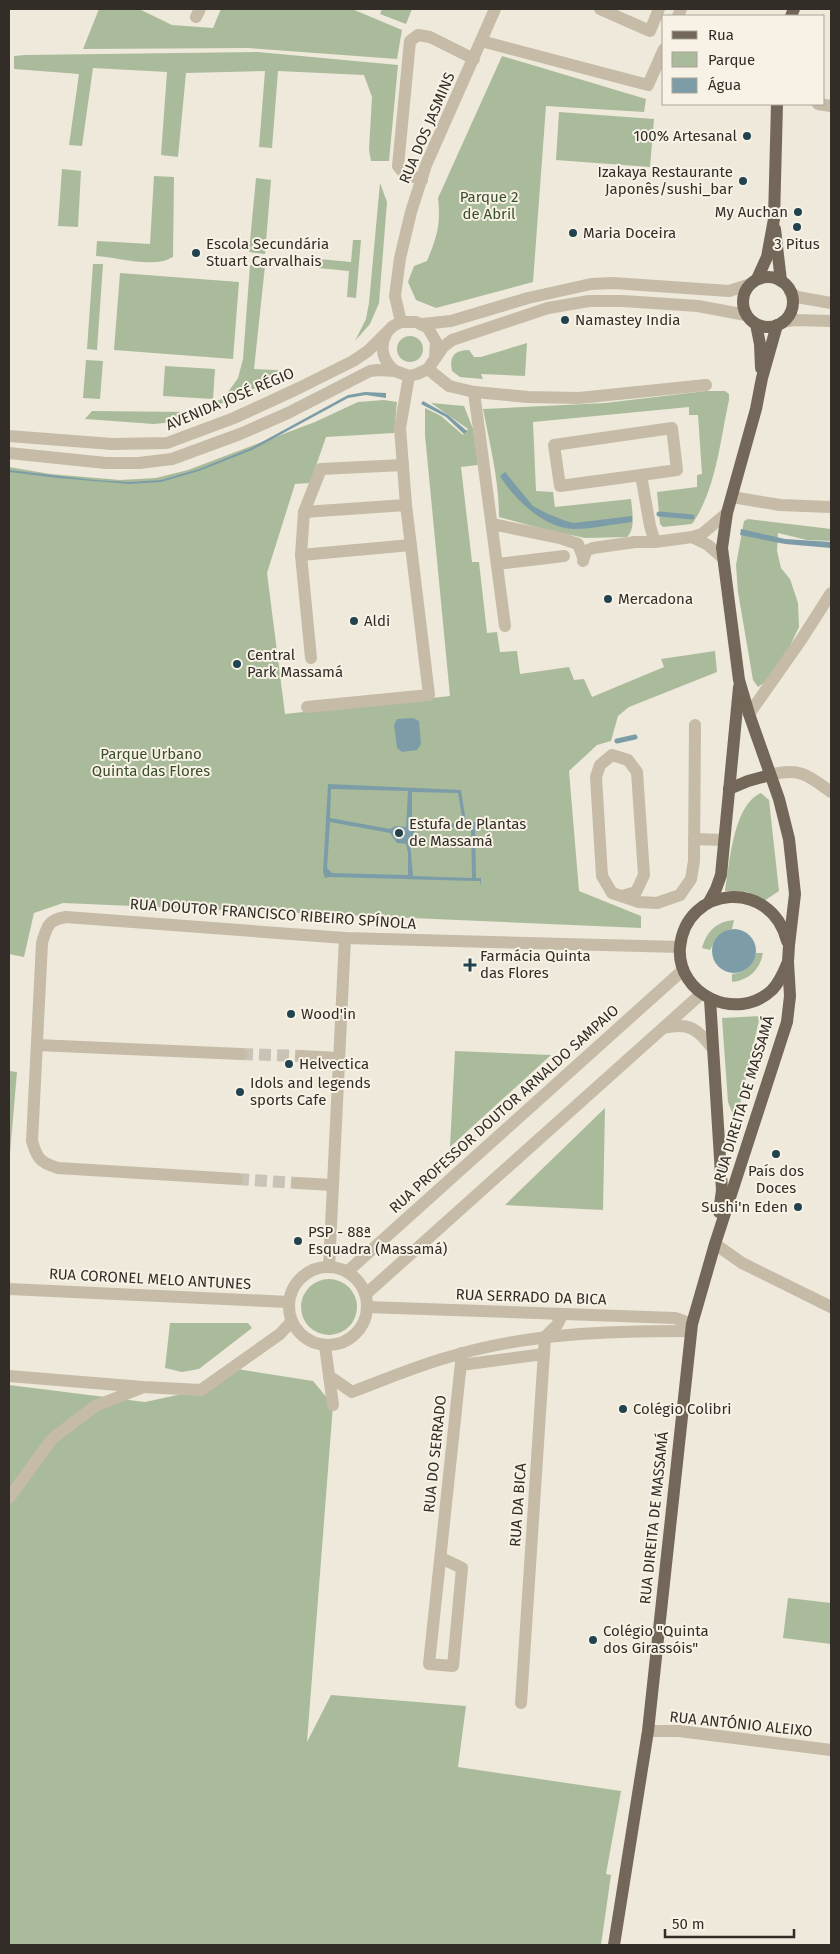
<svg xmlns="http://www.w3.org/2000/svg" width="840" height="1954" viewBox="0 0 840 1954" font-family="'Fira Sans',sans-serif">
<rect width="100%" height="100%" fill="#eee9da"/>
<g fill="#aabb9b">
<polygon points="99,9 139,9 172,25 213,28 221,9 352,9 402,30 397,59 248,48 83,49"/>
<polygon points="382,9 412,9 406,24 380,14"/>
<polygon points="258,52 398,65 389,161 371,161 369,150 372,97 364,75 278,71 272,148 259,147 265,71 186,73 178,157 161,155 167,72 93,68 82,146 69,145 79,74 14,69 14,56 25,55"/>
<path d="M502,56l144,43 -2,13 -98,-6 -13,176 -97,26 -20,-8 -8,-18 6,-16 13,-5c10,-25 14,-36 11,-63z"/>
<polygon points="559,112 654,119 650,167 556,160"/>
<polygon points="62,169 81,171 78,227 58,226"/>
<path d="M154,176l20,1 -1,80c-20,12 -55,0 -77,-1l1,-15 53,3z"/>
<polygon points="256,178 271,180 265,254 249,252"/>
<polygon points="380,183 387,202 379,303 370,324 355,341 366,319 369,303"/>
<polygon points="353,240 361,240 356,298 347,297 349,271 318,268 319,259 351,262"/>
<polygon points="93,264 103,264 97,350 87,349"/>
<polygon points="250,265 265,266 254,369 294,371 182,421 154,424 85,419 92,411 189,412 224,398 238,378 243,359"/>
<polygon points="120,273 239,282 233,359 114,350"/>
<circle cx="410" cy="349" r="13"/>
<path d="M527,343l-2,33 -44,-2 2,5 -23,-2 -8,-6c-3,-14 2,-21 17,-21l5,7h7z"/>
<polygon points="86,360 103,361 100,399 83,398"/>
<polygon points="165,366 215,369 213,399 163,396"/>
<path d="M706,391h19l4,3v6c-9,41 -13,90 -37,124l-29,3 -3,-3 -3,-32 40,-5v-12l5,-1 -4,-59h-9v-8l-156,15 3,69 17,1 2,15 76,-8c1,12 5,29 -4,38l-42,1 -38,-8 -48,-13c0,-37 -9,-72 -16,-108l122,-6z"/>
<polygon points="384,400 397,402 394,433 326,437 310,483 295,484 267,573 285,714 450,696 425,435 425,408 441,416 463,435 468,429 431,403 464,406 473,429 478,465 461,467 472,562 479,562 487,633 497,632 500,652 517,651 520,674 569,667 574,680 584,679 592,697 664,667 661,659 715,651 717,672 629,707 618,716 611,741 597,745 569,771 579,891 641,916 641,928 63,903 34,913 24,957 9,954 9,467 50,474 120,480 156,478 188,470 315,422 358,402"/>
<polygon points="748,519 831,529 831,541 807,540 778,533 777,551 781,568 790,579 798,603 799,627 788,650 767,681 758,687 753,680 738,592 736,565 744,521"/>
<path d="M761,793l8,7 10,91 -15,10 -16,-9 -23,-1c5,-28 8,-86 36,-98z"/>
<path d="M734,920l-2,9c-11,2 -17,12 -22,21l-8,-2c5,-17 14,-26 32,-28z"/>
<path d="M756,953h7c-3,17 -14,27 -31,29v-8c13,-1 22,-9 24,-21z"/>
<polygon points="760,1016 740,1104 733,1115 728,1102 722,1018"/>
<polygon points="455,1051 551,1055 450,1147"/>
<polygon points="9,1071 17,1072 9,1165"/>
<polygon points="605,1108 603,1210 505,1205"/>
<circle cx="329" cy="1307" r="28"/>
<polygon points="170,1323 248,1323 252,1328 199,1369 182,1372 165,1368"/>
<polygon points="237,1369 313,1381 333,1405 307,1742 331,1695 466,1706 458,1767 621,1791 606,1874 611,1875 601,1945 9,1945 9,1385 145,1402 201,1390"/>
<polygon points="788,1598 831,1603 831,1644 783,1638"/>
</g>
<g fill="#7c9da8" fill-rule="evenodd">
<polygon points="365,392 386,393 386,398 366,395 348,398 252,450 199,471 161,482 129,484 58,478 9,472 9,470 95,480 129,482 161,480 199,469 251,448 348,395"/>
<polygon points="423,401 448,415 467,431 464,434 446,417 421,404"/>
<path d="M505,472l28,34 15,8 18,7 8,2 58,-7v6c-18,2 -39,7 -58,7 -30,-1 -59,-29 -74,-53z"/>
<polygon points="741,529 785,539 831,542 831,548 785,544 740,535"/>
<polygon points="413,718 419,721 421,744 417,750 402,752 397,748 394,725 397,719"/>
<path d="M328,784l133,6 5,32h12v4h-3l1,52h5v8l-1,-5h-5l-146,-4 -4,1 -2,-6zM331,789l77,2 -2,36 -11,-1 -5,3 -60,-11zM412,792l46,1 5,30 -51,2zM330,822l60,11 7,10 9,1 2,9v22l-76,-2 -5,-5zM471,826l1,52 -59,-2 -3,-34 3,-3 2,-9z"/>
<circle cx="734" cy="951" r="22"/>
</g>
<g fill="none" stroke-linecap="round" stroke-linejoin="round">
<g stroke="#7c9da8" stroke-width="5">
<polyline points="659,514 692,517"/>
<polyline points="617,741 635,737"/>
</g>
<g stroke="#c8c3b6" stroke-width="12" stroke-dasharray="12 6" stroke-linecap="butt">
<polyline points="241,1054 301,1056"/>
<polyline points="237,1179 297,1183"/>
</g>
<g stroke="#c5bba7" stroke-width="12">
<polyline points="600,9 650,31 659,9"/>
<polyline points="678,16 681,9"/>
<polyline points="196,17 200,9"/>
<polyline points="481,41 648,85 664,49"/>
<polyline points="818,104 831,106"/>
<polyline points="422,180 404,173 398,166 410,41 418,35 430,37 474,59"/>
<polyline points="790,292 797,297 831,303"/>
<polyline points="401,322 395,296 400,258 411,212 426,165 495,9"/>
<polyline points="782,322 794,320 831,321"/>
<polyline points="422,324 451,321 528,298 591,284 613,283 729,291 751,284"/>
<path d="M386,334c-7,14 -3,27 9,37"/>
<polyline points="428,369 449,386 474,392 528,397 579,398 706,385"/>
<polyline points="474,392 505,626"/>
<polyline points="9,436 112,444 167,443 234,418 299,388 353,361 368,351 393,326 401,322 416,322 428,328 436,342 435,357"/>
<polyline points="9,453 106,463 139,463 172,459 240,434 288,413 370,371 378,370 395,371 409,376 417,374 428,369 443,347 452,340 548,308 589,301 623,301 698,306 746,315"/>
<polyline points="641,475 560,486 554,445 672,428 677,470 641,475 650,526 655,542"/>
<polyline points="732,497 780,505 831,507"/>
<polyline points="304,512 406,505"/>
<polyline points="492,524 560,538 578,544 583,557"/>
<polyline points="692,537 708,545 723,558"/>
<polyline points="301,555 304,512 321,469 403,465"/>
<polyline points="583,561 586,551 593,548 635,542 655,542 692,537 702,534 727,513"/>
<polyline points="497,564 564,556"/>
<polyline points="311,658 301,555 411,545"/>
<polyline points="307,707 429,695 406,505 400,428 409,376"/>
<polyline points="749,714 801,640 831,593"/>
<path d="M770,775c29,-8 38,0 61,17"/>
<polyline points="694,839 724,840"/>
<polyline points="622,896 636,892 644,875 637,772 628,760 612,755 600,765 596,777 602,876 612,893 639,902 657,903 680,895 691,879 694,861 695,725"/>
<path d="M664,1028c25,-6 34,1 49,21"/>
<polyline points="37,1045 241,1054"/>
<polyline points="301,1056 339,1058"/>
<path d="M237,1179l-179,-11c-17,-5 -21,-9 -26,-27l10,-198c5,-16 5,-23 24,-26l279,21 335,9"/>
<polyline points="297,1183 332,1185"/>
<polyline points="715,1244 742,1263 831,1307"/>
<circle cx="328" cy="1306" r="39"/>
<polyline points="329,1267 345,938"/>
<polyline points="347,1272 683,970"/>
<polyline points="9,1289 289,1302"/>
<polyline points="366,1294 701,994"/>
<polyline points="367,1307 675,1318 692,1324"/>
<polyline points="325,1346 333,1405"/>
<polyline points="461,1365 544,1354"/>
<polyline points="9,1376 143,1387 201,1390 280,1334 292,1321"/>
<path d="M329,1376l23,16c32,-12 64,-26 97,-35 78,-24 160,-26 241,-26"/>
<polyline points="9,1498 52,1439 95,1406 139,1389"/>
<polyline points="441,1558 462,1568 453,1666 429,1664 462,1353"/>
<polyline points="521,1703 545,1337 557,1325 562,1315"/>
<polyline points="648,1731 679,1731 831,1750"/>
</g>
<g stroke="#736759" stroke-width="12">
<polyline points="791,16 794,9"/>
<polyline points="775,229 781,281"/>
<circle cx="768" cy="302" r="25"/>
<polyline points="757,279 767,257 774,219 777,104"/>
<polyline points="756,324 760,344 761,368"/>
<polyline points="729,789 748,781 770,775"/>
<polyline points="709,902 716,889 721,875 739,687"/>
<path d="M787,964c-4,10 -8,19 -15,26 -35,33 -96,5 -92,-43 6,-62 91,-69 107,-6"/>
<polyline points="710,999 722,1190 719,1212"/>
<polyline points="614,1945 648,1731 692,1324 715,1244 787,1022 790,996 788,962 789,945 795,894 789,839 779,799 749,714 739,680 722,548 727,513 756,409 762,378 777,325"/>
</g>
</g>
<g fill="#21434f" stroke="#f7f2e5" stroke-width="2">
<circle cx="747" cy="136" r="5"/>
<circle cx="743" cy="181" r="5"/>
<circle cx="798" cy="212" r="5"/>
<circle cx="797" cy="227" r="5"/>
<circle cx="573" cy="233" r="5"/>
<circle cx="196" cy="253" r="5"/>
<circle cx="565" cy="320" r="5"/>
<circle cx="608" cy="599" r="5"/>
<circle cx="354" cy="621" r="5"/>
<circle cx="237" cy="664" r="5"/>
<circle cx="399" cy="833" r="5"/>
<path d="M467.5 957.5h5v5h5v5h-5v5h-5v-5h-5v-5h5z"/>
<circle cx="291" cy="1014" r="5"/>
<circle cx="289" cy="1064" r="5"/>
<circle cx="240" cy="1092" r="5"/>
<circle cx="776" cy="1154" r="5"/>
<circle cx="798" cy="1207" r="5"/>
<circle cx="298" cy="1241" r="5"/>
<circle cx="623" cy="1409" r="5"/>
<circle cx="593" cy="1640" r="5"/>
</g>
<g text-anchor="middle" stroke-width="4" stroke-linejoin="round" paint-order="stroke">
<g font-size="15" fill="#322d27" stroke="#f7f2e5">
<text transform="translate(427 128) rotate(-67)" y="5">RUA DOS JASMINS</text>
<text transform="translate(230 399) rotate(-23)" y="5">AVENIDA JOSÉ RÉGIO</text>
<text transform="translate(273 914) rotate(4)" y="5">RUA DOUTOR FRANCISCO RIBEIRO SPÍNOLA</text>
<text transform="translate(744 1099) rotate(-73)" y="5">RUA DIREITA DE MASSAMÁ</text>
<text transform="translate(504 1109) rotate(-42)" y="5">RUA PROFESSOR DOUTOR ARNALDO SAMPAIO</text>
<text transform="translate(150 1279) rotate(3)" y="5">RUA CORONEL MELO ANTUNES</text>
<text transform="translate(531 1297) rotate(2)" y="5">RUA SERRADO DA BICA</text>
<text transform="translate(435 1454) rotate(-84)" y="5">RUA DO SERRADO</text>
<text transform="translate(518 1505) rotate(-86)" y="5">RUA DA BICA</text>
<text transform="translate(654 1518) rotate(-84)" y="5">RUA DIREITA DE MASSAMÁ</text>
<text transform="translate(741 1724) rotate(6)" y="5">RUA ANTÓNIO ALEIXO</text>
</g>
<g font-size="15" fill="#322d27" stroke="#f7f2e5" text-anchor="start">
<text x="737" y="141" text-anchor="end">100% Artesanal</text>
<text x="733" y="177" text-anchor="end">Izakaya Restaurante<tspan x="733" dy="17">Japonês/sushi_bar</tspan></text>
<text x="788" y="217" text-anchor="end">My Auchan</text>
<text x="583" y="238">Maria Doceira</text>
<text x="206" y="249">Escola Secundária<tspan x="206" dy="17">Stuart Carvalhais</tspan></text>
<text x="797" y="249" text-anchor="middle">3 Pitus</text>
<text x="575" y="325">Namastey India</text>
<text x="618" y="604">Mercadona</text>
<text x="364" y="626">Aldi</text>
<text x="247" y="660">Central<tspan x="247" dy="17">Park Massamá</tspan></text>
<text x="409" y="829">Estufa de Plantas<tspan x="409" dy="17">de Massamá</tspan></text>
<text x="480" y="961">Farmácia Quinta<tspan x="480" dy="17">das Flores</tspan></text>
<text x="301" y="1019">Wood'in</text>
<text x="299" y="1069">Helvectica</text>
<text x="250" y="1088">Idols and legends<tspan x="250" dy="17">sports Cafe</tspan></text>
<text x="776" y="1176" text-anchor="middle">País dos<tspan x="776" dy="17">Doces</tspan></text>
<text x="788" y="1212" text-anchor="end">Sushi'n Eden</text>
<text x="308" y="1237">PSP - 88ª<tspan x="308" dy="17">Esquadra (Massamá)</tspan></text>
<text x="633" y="1414">Colégio Colibri</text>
<text x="603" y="1636">Colégio "Quinta<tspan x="603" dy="17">dos Girassóis"</tspan></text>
</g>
<g font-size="15" fill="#3b4e2d" stroke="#f7f2e5">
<text x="489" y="202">Parque 2<tspan x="489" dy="17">de Abril</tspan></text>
<text x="151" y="759">Parque Urbano<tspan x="151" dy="17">Quinta das Flores</tspan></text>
</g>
</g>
<rect width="840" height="1954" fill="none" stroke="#322d27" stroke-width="20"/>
<rect x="662" y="15" width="162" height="90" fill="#f7f2e5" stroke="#a8a399"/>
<rect x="672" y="31" width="25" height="8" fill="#736759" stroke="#a8a399"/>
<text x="708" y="40" font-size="15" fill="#322d27">Rua</text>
<rect x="672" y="52" width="25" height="15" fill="#aabb9b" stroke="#a8a399"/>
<text x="708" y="65" font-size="15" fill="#322d27">Parque</text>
<rect x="672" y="78" width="25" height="15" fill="#7c9da8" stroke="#a8a399"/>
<text x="708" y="90" font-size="15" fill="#322d27">Água</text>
<path d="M665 1929v8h129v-8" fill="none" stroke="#322d27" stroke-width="2.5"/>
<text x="672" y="1929" font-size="15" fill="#322d27" stroke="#f7f2e5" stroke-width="4" paint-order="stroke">50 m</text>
</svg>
